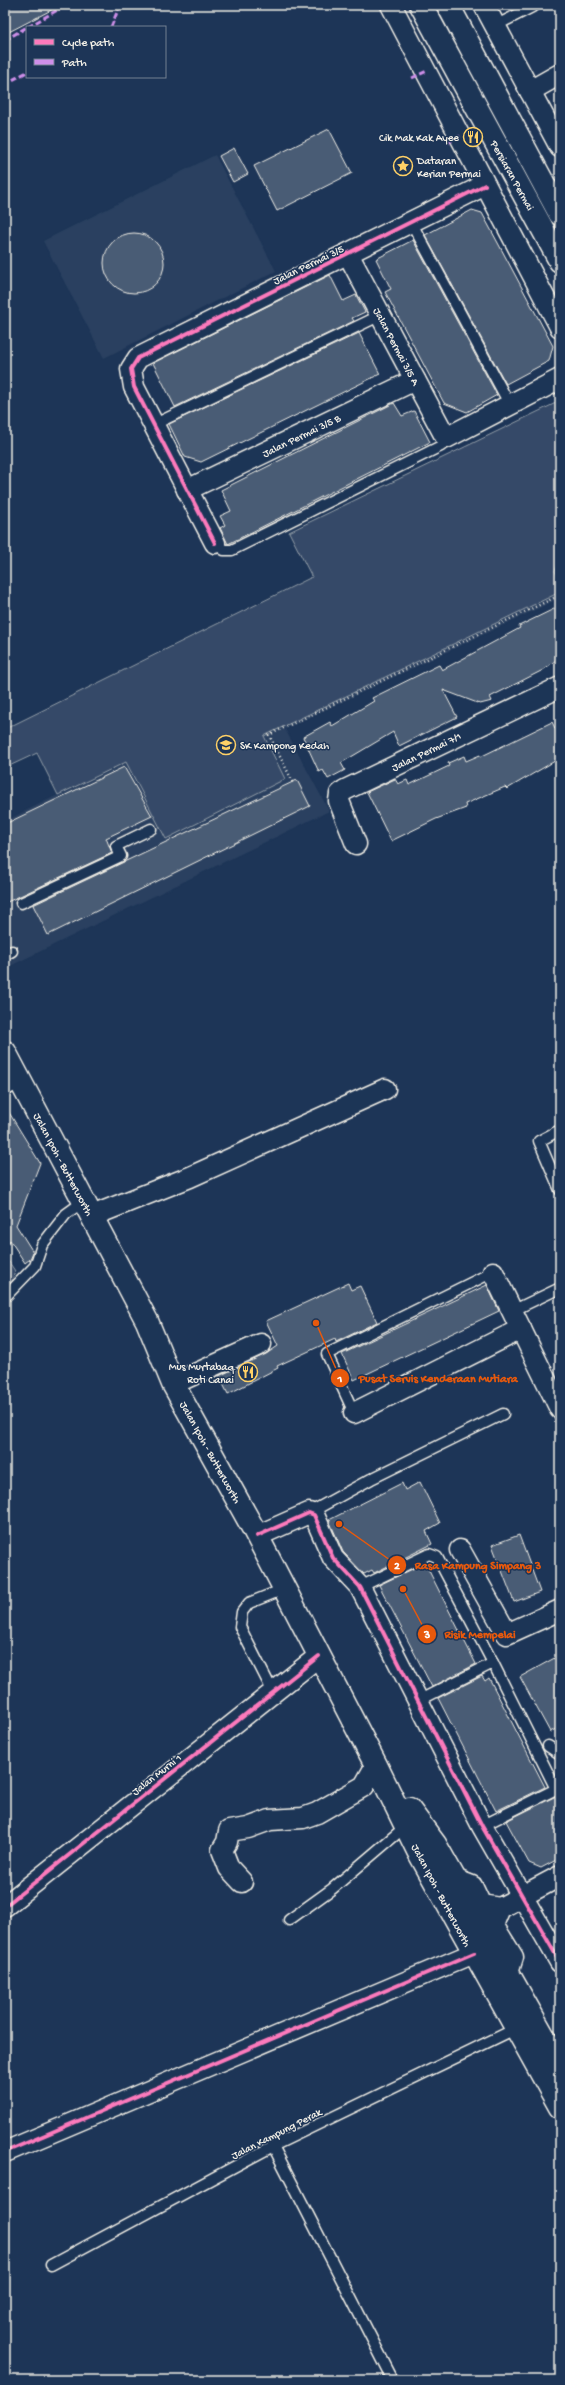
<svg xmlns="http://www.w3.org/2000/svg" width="565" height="2385" viewBox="0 0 565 2385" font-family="'Gochi Hand',sans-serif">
<rect width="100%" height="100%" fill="#1d3557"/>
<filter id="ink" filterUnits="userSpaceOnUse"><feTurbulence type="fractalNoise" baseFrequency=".025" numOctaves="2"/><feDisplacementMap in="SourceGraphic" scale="8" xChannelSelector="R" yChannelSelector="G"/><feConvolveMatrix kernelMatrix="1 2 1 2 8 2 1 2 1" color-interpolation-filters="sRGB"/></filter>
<g filter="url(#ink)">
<g fill="#2a4060">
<polygon points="215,155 276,271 104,358 43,241"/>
<polygon points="558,548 560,552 560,598 285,729 329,811 8,967 5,961 5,821"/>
</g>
<g fill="#354a67" stroke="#949ea8">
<polygon points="560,401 560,558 555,571 560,582 560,592 264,736 285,779 166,839 126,762 58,795 37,753 5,768 5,729 312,577 289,532"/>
<polygon points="5,1256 15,1271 10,1287 5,1291"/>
</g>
<g fill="#485b74" stroke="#f4f1e8">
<polygon points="5,5 61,5 5,34"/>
<polygon points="329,129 352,173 277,211 254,166"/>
<polygon points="234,148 248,174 233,182 219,156"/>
<polygon points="472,210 482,213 553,346 549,361 506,384 425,235"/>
<circle cx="134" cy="263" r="30"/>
<polygon points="413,240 497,395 467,412 444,403 385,292 391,289 376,259"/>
<polygon points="330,275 343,301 356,295 365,312 352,318 354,321 175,407 153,363"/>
<polygon points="359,333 380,374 201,462 185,457 169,424"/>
<polygon points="394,403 402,416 414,411 430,442 228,544 220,528 225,525 220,516 231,511 221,490"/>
<polygon points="560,606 560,657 543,670 490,697 492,701 480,704 443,690 457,717 399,746 393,732 341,763 345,770 328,779 323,770 319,772 303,737 330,722 332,726 374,701 372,698 439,665 442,670 520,628 519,626"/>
<polygon points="552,722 560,738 560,758 507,789 505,787 465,804 466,808 436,819 391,841 367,792 395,779 398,784 407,780 409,785 449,766 448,763 464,756 466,761 480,755 480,757"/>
<polygon points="124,767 152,816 106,838 112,853 5,903 5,824"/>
<polygon points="297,780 310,806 48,935 33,905"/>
<polygon points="5,1106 40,1163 16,1225 33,1252 30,1259 25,1263 10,1240 5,1250"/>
<polygon points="348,1283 351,1290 360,1286 377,1322 336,1342 335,1339 277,1366 278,1368 228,1394 219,1376 266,1354 278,1346 266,1321"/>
<polygon points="487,1285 499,1311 354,1380 342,1354"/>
<polygon points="420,1482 440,1523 426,1531 432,1544 374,1573 372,1570 364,1574 343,1552 329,1520 402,1483 405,1490"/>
<polygon points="519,1535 540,1592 514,1602 492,1545"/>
<polygon points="425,1563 476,1664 432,1687 379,1585"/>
<polygon points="560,1655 560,1727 550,1732 520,1677"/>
<polygon points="482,1676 485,1681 489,1678 545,1787 496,1811 438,1698"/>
<polygon points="560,1794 560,1858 541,1868 529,1863 506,1821"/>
</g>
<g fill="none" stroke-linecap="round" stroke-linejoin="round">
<g stroke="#f4f1e8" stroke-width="13">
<g id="lane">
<polyline points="495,26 536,5"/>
<polyline points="411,222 510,405"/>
<polyline points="155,424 381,315"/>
<polyline points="215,543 224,550 232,550 441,446 446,438"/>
<polyline points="21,903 121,856 116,846 151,829"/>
<polyline points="5,955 12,951"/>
<polyline points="5,1091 21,1082"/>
<polyline points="560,1130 539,1141 560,1190"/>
<polyline points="5,1297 35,1266 42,1245 66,1214 84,1201"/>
<polyline points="512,1311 560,1288"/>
<polyline points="354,1413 327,1354 493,1272"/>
<polyline points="309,1513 371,1479 503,1414"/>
<polyline points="360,1587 429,1554 437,1557 493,1663"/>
<polyline points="273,1692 240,1627 242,1612 249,1603 284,1589"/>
<polyline points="418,1701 493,1663 556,1789"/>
<polyline points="548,1746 560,1754"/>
<polyline points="482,1826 560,1787"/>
<polyline points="289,1920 332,1889 406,1826"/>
<polyline points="273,2146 393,2380"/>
<polyline points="51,2265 273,2146 515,2029"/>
</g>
</g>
<g stroke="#f4f1e8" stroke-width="23">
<g id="street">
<polyline points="391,5 560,327"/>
<polyline points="484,5 560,147"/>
<polyline points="530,91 560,74"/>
<polyline points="348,254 446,438 560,379"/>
<polyline points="187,490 415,380"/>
<polyline points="215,543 134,387 131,369 138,358 485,185"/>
<polyline points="356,844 339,801 340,794 345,790 560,687"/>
<polyline points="92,1216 190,1177 385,1089"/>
<polyline points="493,1272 560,1409"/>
<polyline points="173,1384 261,1344"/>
<polyline points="354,1413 521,1329"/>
<polyline points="257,1536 309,1513 314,1515 333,1558 360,1587 482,1826 560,1962"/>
<polyline points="460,1550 507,1634 560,1610"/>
<polyline points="454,1879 472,1886 481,1905 500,1908 560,1876"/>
<polyline points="242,1882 229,1868 222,1850 227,1842 229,1831 248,1828 270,1820 303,1818 317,1813 364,1786 376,1765"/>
<polyline points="5,1906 319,1656"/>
<polyline points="500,1908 493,1925 513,1957 508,1973"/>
<polyline points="5,2152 474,1953"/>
</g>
</g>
<g stroke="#f4f1e8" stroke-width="25">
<g id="secondary">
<polyline points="421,5 560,261"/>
<polyline points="448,5 560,214"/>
</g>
</g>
<g stroke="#f4f1e8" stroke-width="25">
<g id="highway">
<polyline points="5,1052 147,1321 173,1384 254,1530 376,1765 418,1851 560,2107"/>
<polyline points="409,1809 435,1844 560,2065"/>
</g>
</g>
<g stroke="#f4f1e8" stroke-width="2.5" stroke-dasharray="1 3" stroke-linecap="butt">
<polyline points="560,569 560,572"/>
<polyline points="293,782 269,735 560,595"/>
</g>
<use href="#lane" stroke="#1d3557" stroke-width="10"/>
<use href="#street" stroke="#1d3557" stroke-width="20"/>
<use href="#secondary" stroke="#1d3557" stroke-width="22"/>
<use href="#highway" stroke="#1d3557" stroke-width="22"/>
<g stroke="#ce8fe9" stroke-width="3" stroke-dasharray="6 3" stroke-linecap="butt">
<polyline points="28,27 66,5"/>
<polyline points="111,27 120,5"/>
<polyline points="5,40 27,27"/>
<polyline points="412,78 427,71"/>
<polyline points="5,84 27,72"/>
<polyline points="447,143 460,136"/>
</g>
<g stroke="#1d3557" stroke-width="6">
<g id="cycleway">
<polyline points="215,543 134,387 131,369 138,358 485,185"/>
<polyline points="257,1536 309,1513 314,1515 333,1558 360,1587 482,1826 560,1962"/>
<polyline points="5,1906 319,1656"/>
<polyline points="5,2152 474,1953"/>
</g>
</g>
<use href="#cycleway" stroke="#fd7abc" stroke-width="4"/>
</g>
</g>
<defs>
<g id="restaurant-ring" transform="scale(1)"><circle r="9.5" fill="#1d3557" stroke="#ffd166" stroke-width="1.5"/><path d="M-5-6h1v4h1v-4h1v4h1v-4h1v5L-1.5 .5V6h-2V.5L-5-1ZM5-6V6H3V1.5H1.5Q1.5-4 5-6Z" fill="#ffd166"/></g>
<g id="sight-ring" transform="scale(1)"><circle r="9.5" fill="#1d3557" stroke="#ffd166" stroke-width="1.5"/><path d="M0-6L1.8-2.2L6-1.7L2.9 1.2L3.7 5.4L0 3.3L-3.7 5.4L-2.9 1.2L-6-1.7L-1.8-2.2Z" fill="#ffd166"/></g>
<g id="school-ring" transform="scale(1)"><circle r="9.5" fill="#1d3557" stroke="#ffd166" stroke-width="1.5"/><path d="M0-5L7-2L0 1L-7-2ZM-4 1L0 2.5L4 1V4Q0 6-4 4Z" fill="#ffd166"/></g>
</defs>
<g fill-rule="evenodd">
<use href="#restaurant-ring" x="473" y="137"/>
<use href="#sight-ring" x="403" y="166"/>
<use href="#school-ring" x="226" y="745"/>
<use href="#restaurant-ring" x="248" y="1372"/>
</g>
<g text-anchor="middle" stroke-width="3" stroke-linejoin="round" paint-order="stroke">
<g font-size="11" fill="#f4f1e8" stroke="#1d3557" text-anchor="end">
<text x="459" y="141">Cik Mak Kak Ayee</text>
<text x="417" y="164" text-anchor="start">Dataran<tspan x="417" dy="13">Kerian Permai</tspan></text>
<text x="240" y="749" text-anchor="start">SK Kampong Kedah</text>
<text x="234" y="1370">Mus Murtabaq<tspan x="234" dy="13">Roti Canai</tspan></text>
</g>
<g font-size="11" fill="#f4f1e8" stroke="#1d3557">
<text transform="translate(513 175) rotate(61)" y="4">Persiaran Permai</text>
<text transform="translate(308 264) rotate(-26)" y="4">Jalan Permai 3/5</text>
<text transform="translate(397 346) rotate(62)" y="4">Jalan Permai 3/5 A</text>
<text transform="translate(301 435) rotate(-26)" y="4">Jalan Permai 3/5 B</text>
<text transform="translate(426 751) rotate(-26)" y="4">Jalan Permai 7/1</text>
<text transform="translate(64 1164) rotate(62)" y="4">Jalan Ipoh - Butterworth</text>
<text transform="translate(211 1452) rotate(61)" y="4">Jalan Ipoh - Butterworth</text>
<text transform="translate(156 1774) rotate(-38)" y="4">Jalan Murni 1</text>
<text transform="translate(442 1895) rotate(62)" y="4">Jalan Ipoh - Butterworth</text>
<text transform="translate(276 2133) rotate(-27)" y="4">Jalan Kampung Perak</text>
</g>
</g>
<path fill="none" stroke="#e8590c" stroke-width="1.5" d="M316 1323L340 1378M339 1524L397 1565M403 1589L427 1634"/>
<g fill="#e8590c" stroke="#1d3557" stroke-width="1.5">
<circle cx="316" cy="1323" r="4"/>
<circle cx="339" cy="1524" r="4"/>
<circle cx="403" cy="1589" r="4"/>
<circle cx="340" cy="1378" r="10"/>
<circle cx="397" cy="1565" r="10"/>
<circle cx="427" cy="1634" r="10"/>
</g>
<g font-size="12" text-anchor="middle" font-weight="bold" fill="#fff">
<text x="340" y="1382">1</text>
<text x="397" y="1569">2</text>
<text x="427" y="1638">3</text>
</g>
<g font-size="12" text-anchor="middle" font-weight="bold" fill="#e8590c" stroke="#1d3557" stroke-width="3" stroke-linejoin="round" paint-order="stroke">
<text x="438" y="1382">Pusat Servis Kenderaan Mutiara</text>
<text x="478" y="1569">Rasa Kampung Simpang 3</text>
<text x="480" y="1638">Risik Mempelai</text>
</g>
<rect width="565" height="2385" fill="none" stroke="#1d3557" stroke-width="20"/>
<rect x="10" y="10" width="545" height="2365" fill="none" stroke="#f4f1e8" stroke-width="1.5" filter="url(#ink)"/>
<rect x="26" y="26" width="140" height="52" fill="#1d3557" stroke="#738091"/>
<rect x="34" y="39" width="20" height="6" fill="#fd7abc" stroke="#738091"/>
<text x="62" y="46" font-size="12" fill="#f4f1e8">Cycle path</text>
<rect x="34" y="59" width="20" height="6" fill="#ce8fe9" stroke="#738091"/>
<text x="62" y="66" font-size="12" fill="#f4f1e8">Path</text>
</svg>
